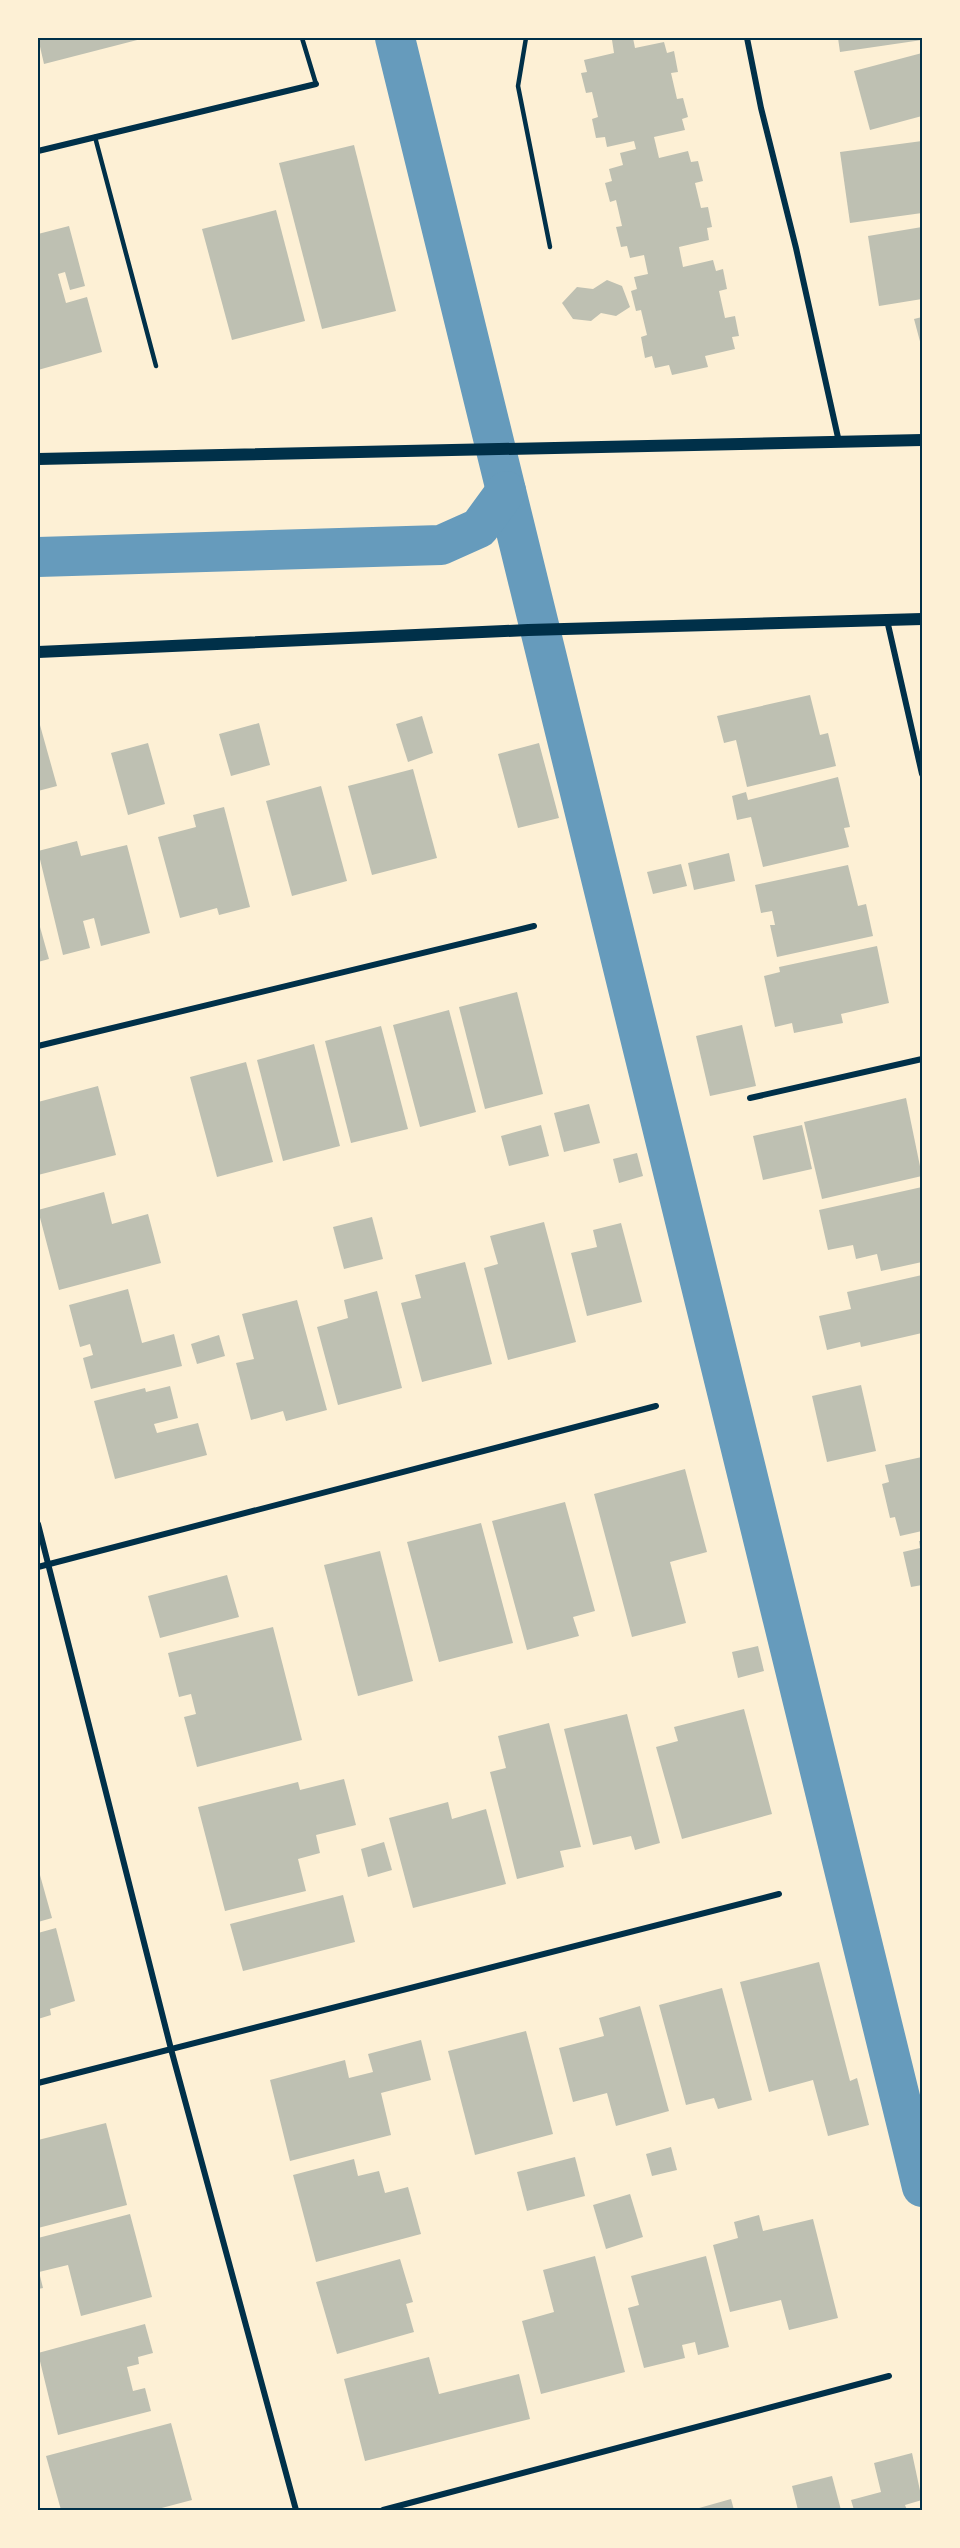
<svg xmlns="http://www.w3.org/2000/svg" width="960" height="2548" viewBox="0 0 960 2548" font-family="'Space Grotesk',sans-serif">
<rect width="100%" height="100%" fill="#fdf0d5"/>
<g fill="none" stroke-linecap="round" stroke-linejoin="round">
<g stroke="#669bbc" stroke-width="40">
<polyline points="395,38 922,2187"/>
<polyline points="38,557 441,545 479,528 506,491"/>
</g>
</g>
<g fill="#bec0b2">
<polygon points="38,38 145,38 44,64"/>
<polygon points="623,38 633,38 635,48 664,42 667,53 674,51 678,72 671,73 677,99 683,98 688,117 682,119 685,130 654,137 659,158 688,151 691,162 698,161 703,181 695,183 701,208 708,207 712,227 707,228 709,240 679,247 683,267 713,260 716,271 723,269 727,289 719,291 725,318 735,316 739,336 732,337 735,349 705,356 708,367 672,375 669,365 655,368 652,356 645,358 641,337 647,335 641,310 636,311 631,291 637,289 634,277 648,274 644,255 630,258 627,246 621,247 616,227 622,226 616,200 610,202 605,183 612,181 609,169 623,165 620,153 636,149 634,141 607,147 605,137 596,138 592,119 598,117 592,92 586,93 581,73 587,72 584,60 614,53 612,40"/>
<polygon points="838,38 922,38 922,40 840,52"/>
<polygon points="922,53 922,116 870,130 854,71"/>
<polygon points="922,141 922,213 850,223 840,152"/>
<polygon points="354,145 396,311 322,329 279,163"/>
<polygon points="276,210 305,321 232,340 202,229"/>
<polygon points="69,226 85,286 70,290 65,272 58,274 66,303 87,297 102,352 38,370 38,234"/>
<polygon points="922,227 922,299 879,306 868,236"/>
<polygon points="607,280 622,286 630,307 616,316 601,313 591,321 573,319 562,303 577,287 593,289"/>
<polygon points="922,317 922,349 914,319"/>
<polygon points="810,695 820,735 828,733 836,766 747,787 736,740 724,743 717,716"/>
<polygon points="422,716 433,753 408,762 396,724"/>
<polygon points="38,718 57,786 38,791"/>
<polygon points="259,723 270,765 231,776 219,734"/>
<polygon points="148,743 165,804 128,815 111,753"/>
<polygon points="539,743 559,818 518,828 498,754"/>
<polygon points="413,769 437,858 372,875 348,786"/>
<polygon points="838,777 850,827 844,828 849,847 763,867 751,817 737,820 732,796 746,792 748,800"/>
<polygon points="321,786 347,881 292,896 266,801"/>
<polygon points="224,807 250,907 219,915 217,908 180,918 158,837 196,827 193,815"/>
<polygon points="77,841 81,856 127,845 150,933 101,946 94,918 83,921 90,948 63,955 38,851"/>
<polygon points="729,853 735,881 694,890 688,863"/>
<polygon points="681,864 687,886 653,894 647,872"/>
<polygon points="848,865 858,906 866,904 873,936 777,957 770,925 775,925 772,911 761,913 755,885"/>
<polygon points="38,920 49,959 38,962"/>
<polygon points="877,946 889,1003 841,1014 843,1023 794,1033 792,1023 775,1027 764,976 780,972 779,967"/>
<polygon points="517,992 543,1094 485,1109 459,1007"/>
<polygon points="449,1010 476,1112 420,1127 393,1025"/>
<polygon points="742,1025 756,1086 710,1096 696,1036"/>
<polygon points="381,1026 408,1129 351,1143 325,1041"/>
<polygon points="314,1044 340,1146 283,1161 257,1060"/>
<polygon points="246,1062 273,1162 217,1177 190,1077"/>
<polygon points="98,1086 116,1155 38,1175 38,1102"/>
<polygon points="906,1098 922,1176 822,1199 804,1122"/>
<polygon points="589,1104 600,1143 564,1152 554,1113"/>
<polygon points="541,1125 549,1156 509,1166 501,1136"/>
<polygon points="802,1125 812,1169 763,1180 753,1136"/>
<polygon points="637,1153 643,1176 619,1183 613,1159"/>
<polygon points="922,1187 922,1262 881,1271 877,1254 856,1259 853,1245 828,1250 819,1210"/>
<polygon points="104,1192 112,1224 148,1214 161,1263 59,1290 38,1210"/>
<polygon points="372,1217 383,1259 344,1269 333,1227"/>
<polygon points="544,1222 576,1342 508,1360 484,1268 498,1264 490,1236"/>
<polygon points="621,1223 642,1302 587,1316 571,1253 597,1247 593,1230"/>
<polygon points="465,1262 492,1364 422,1382 401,1303 421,1298 415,1275"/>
<polygon points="922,1275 922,1333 861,1347 860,1342 827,1350 819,1316 851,1309 847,1292"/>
<polygon points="128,1289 142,1343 174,1334 182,1366 91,1389 83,1358 93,1355 90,1344 80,1347 69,1305"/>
<polygon points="377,1291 402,1388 338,1405 317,1327 348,1318 344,1300"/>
<polygon points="297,1300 327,1410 286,1421 283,1411 251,1420 236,1363 254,1359 242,1314"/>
<polygon points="219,1335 225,1356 197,1364 191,1344"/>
<polygon points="861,1385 876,1451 827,1462 812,1396"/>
<polygon points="170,1386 178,1418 154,1424 157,1433 198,1423 207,1455 115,1479 94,1401 145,1388 146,1392"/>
<polygon points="922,1457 922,1531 900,1536 895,1517 890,1518 882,1484 889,1482 885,1465"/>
<polygon points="685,1469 707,1552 670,1562 686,1623 632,1637 594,1494"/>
<polygon points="565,1502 595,1611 573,1617 579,1636 527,1650 492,1521"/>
<polygon points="481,1523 513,1643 439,1662 407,1542"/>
<polygon points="919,1541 922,1541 922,1585 911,1587 903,1552 920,1548"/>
<polygon points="380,1551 413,1681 358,1696 324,1565"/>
<polygon points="227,1575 239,1617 160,1638 148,1596"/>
<polygon points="273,1627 302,1740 197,1767 184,1717 196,1714 191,1694 179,1697 168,1653"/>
<polygon points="758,1646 764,1671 738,1678 732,1652"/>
<polygon points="744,1709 772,1814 682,1839 656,1747 678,1741 674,1727"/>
<polygon points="627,1714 660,1843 635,1850 631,1836 593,1845 564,1729"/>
<polygon points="549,1723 581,1847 560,1851 564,1867 517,1879 490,1772 506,1768 498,1736"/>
<polygon points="344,1779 356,1825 316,1835 320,1853 298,1859 306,1891 225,1911 198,1807 298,1782 300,1790"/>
<polygon points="448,1802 452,1819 486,1809 506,1884 413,1908 389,1818"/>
<polygon points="384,1842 392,1870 368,1877 361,1849"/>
<polygon points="38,1868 52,1918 38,1922"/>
<polygon points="343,1895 355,1942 243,1971 230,1924"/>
<polygon points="56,1928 75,2001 50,2009 51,2015 38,2019 38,1933"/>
<polygon points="819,1962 850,2081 857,2078 869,2125 828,2136 813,2080 769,2092 740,1982"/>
<polygon points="722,1988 752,2100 718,2109 714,2098 686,2105 659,2005"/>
<polygon points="640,2006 669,2111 616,2126 607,2093 573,2102 559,2048 604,2036 599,2018"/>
<polygon points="526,2031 553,2134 475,2155 448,2051"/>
<polygon points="421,2040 431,2080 381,2093 391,2135 290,2161 270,2080 345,2060 349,2078 373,2072 368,2054"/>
<polygon points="106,2123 127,2205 38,2228 38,2140"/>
<polygon points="671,2147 677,2170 652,2176 646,2154"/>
<polygon points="575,2157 585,2196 527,2211 517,2172"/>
<polygon points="354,2159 358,2176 379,2171 385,2193 408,2187 421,2234 316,2262 293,2175"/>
<polygon points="630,2194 643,2237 606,2249 593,2205"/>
<polygon points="130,2214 152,2297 81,2316 68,2265 39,2272 43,2288 38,2289 38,2238"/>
<polygon points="759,2215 763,2231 813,2219 838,2318 789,2330 781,2300 730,2312 713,2245 738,2238 734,2222"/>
<polygon points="595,2256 625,2372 541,2394 522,2321 554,2312 543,2270"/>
<polygon points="706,2256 729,2347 698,2355 695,2342 682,2345 685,2358 644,2368 628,2308 639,2305 631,2276"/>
<polygon points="400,2259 413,2302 406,2304 414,2332 337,2354 316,2282"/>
<polygon points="145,2324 153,2353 138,2357 139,2364 127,2367 133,2391 145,2388 151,2411 58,2435 38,2353"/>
<polygon points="429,2357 439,2394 519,2374 530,2419 365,2461 344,2379"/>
<polygon points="171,2423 192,2500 154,2510 61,2510 46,2456"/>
<polygon points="912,2453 922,2500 905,2505 907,2510 854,2510 851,2500 881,2492 874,2463"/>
<polygon points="832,2476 841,2510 798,2510 792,2486"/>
<polygon points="731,2499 734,2510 692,2510"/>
</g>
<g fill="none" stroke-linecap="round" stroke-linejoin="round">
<g stroke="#003049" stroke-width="4.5">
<polyline points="302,38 316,84"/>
<polyline points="526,38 518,86 550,247"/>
<polyline points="95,137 156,366"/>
</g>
<g stroke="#003049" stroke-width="6">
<polyline points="747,38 761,108 796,248 839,442"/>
<polyline points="38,151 316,84"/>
<polyline points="887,620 922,774"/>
<polyline points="38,1046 534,926"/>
<polyline points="750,1098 922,1059"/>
<polyline points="38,1524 171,2049 296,2510"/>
<polyline points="38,1567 656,1406"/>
<polyline points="38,2083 779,1894"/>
<polyline points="383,2510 889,2376"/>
</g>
<g stroke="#003049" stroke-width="12">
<polyline points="38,459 922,440"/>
<polyline points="38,652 528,630 922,619"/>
</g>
</g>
<rect width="960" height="2548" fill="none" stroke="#fdf0d5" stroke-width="78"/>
<rect x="39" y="39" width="882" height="2470" fill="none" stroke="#003049" stroke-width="2"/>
</svg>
